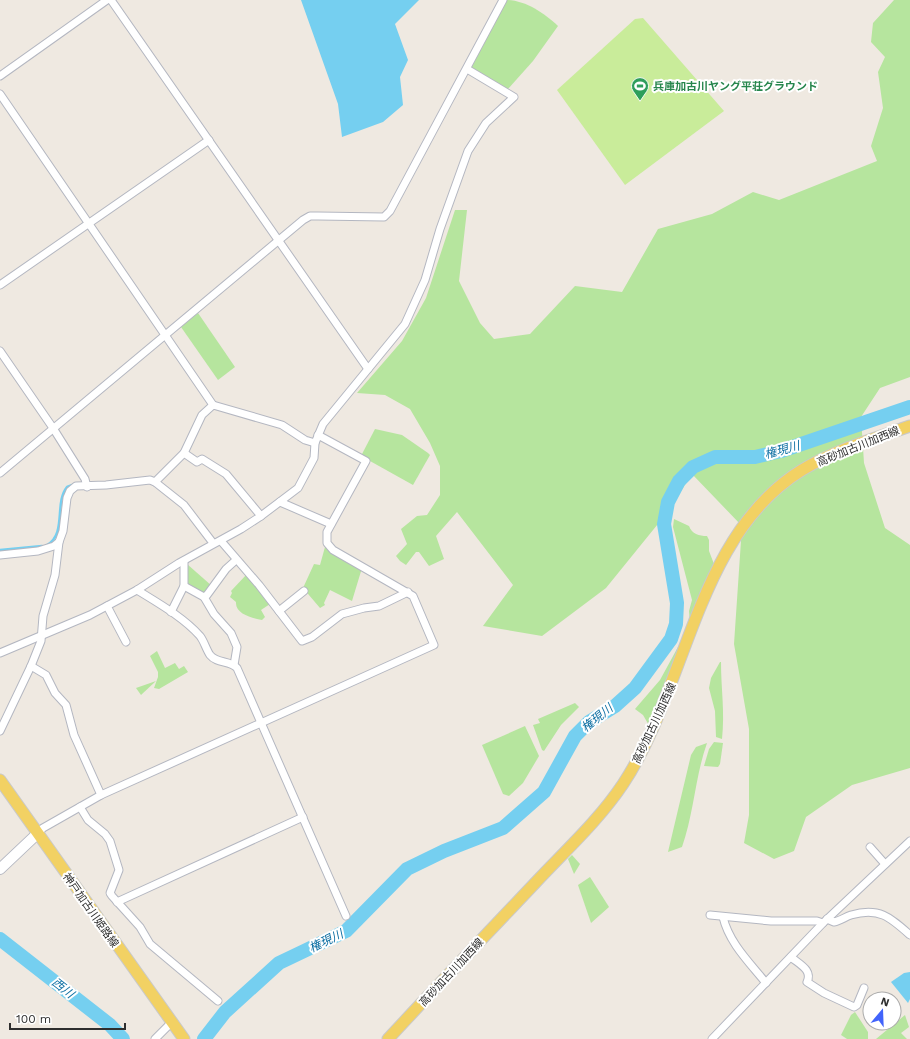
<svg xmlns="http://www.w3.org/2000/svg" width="910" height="1039" viewBox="0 0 910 1039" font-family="'Work Sans','Noto Sans JP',sans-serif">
<rect width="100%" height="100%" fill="#efe9e1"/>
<g fill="#b6e59e">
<path d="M506,0c19,0 38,13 52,26l-25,35 -25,28 -38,-21z"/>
<polygon points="894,0 910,0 910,377 880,388 861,417 864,463 885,528 910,545 910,768 852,785 806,817 794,851 774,859 744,843 749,815 749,729 734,644 742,526 692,474 666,514 606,588 542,636 483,626 513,585 457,512 436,536 444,559 429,566 419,552 416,552 406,565 400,561 396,556 407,544 401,529 417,516 427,515 440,495 440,466 430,443 410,409 385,395 357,393 402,341 426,298 455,210 467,210 459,281 480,323 494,339 530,334 575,286 622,292 658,229 712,214 753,192 779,200 877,161 871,146 883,108 878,72 885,57 871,42 873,23"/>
<polygon points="198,313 235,367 218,380 181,327"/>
<polygon points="375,429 402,435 428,453 430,455 413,485 361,456"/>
<path d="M674,519l15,7c3,8 10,10 18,10l2,4v11l5,13 -24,59 -1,-12 3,-11 -19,-73z"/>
<polygon points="325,547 362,568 352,601 330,590 324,603 325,605 320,608 303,588 314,564 320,565"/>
<polygon points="187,564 212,586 205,595 186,585"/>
<path d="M247,574l23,30 -9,6 4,7 -3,3c-10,-2 -27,-6 -26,-18l-6,-5 2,-4 -1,-2z"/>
<polygon points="681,645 650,727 643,715 635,709 660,680 678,647"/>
<polygon points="157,651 165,668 175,663 179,669 184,666 188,672 159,689 154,688 158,677 158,672 150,656"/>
<path d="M720,662h1c0,27 4,50 1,77l-6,-2 -1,-26 -6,-23 2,-10z"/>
<polygon points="156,681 141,695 136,688"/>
<polygon points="575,703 579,707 561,725 544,751 542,750 533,725 540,723 538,719"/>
<polygon points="525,726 539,756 523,783 509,796 503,794 482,745"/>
<polygon points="714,742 723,743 720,764 718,767 704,766 709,749"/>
<path d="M707,743c-12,34 -13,70 -25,104l-14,5 23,-97 5,-8z"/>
<polygon points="572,855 580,864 574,874 568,859"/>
<polygon points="590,877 609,907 591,923 578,885"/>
<polygon points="855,1012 868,1032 868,1039 847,1039 841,1035 851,1015"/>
<polygon points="905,1015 909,1027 901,1033 907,1039 876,1039"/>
</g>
<polygon fill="#c9ec9a" points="643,18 724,111 625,185 557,90 635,19"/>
<g fill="#75cff0">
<polygon points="301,0 419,0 395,24 408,60 400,77 403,105 383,122 342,137 338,104"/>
<polygon points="910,972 910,999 908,1003 891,982 904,973"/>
</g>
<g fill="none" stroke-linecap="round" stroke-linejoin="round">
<g stroke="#75cff0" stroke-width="2.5">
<path d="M47,545c20,-11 7,-42 20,-58l8,-3"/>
<polyline points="0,550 42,546"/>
</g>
<g stroke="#75cff0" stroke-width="14">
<polyline points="0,939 110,1025 123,1039"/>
<polyline points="204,1039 225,1012 279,963 346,931 407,869 444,851 503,828 544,792 575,736 589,722 615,706 635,688 671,639 676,624 677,603 664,524 668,502 679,481 693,467 715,457 755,457 781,451 910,407"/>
</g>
<g stroke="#b4b7c1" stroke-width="9">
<g id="minor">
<polyline points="111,0 368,369"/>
<polyline points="0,76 107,0"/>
<polyline points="0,94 213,405"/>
<polyline points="0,285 209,140"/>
<polyline points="0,351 53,428 85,479 87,487"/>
<polyline points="184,453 197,462 202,459 226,474 261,516"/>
<polyline points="0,473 303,220 310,216 318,216 384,217 390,211 503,0"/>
<polyline points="155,482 184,505 213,543"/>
<polyline points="280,502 331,524"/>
<polyline points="221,541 259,585 302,641 312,637 342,614 364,608 379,606 408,592"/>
<polyline points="0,555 38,551 54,546 59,542 63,531 67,498 70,491 76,486 106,485 150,480 155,482 184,453 202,415 213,405 282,425 305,440 315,443"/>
<polyline points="184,586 204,597 214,614 231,633 237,647 234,665"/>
<path d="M137,590c21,13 46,27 63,46 4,5 6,13 10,19 7,9 20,5 27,13l109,248"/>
<polyline points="204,597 207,595 226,569 236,560"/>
<polyline points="107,606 126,642"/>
<polyline points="279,611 304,591"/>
<polyline points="171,612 184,586 184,561"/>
<polyline points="0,653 90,615 137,590 179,563 241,529 261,516 298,488 314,458 315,443 323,424 405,324 425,280 440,229 468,151 486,123 514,97 467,69"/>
<polyline points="31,666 46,675 55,693 66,705 74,735 101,795"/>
<polyline points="0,731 31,666 41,641 43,616 55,575 59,542"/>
<polyline points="80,807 88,820 105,834 110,841 119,870 110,893 112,896 140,927 150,944 218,1001"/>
<polyline points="37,834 43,828 101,795 434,645 413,596 333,550 327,543 327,532 366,461 318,435"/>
<polyline points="870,847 885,864"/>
<polyline points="117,902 303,817"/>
<polyline points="710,915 771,921 817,921 823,923"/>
<path d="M723,917c6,26 27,46 43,66"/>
<path d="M827,919l7,3c6,-1 11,-5 17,-7 28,-8 39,2 59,20"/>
<path d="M791,957c8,7 22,13 16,25l17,11 30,14 3,-2 7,-17"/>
<polyline points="155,1039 172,1022"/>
<polyline points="712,1039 823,923 910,841"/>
</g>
</g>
<g stroke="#b4b7c1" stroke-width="12">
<polyline id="secondary" points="0,869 37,834"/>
</g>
<g stroke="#c9c9c9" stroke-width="13">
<g id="primary">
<polyline points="0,780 184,1039"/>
<path d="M388,1039c49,-53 99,-105 149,-158 29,-31 62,-61 86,-97 65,-98 73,-249 179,-314 33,-20 71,-31 108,-44"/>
</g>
</g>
<use href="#minor" stroke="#fff" stroke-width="7"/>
<use href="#secondary" stroke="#fff" stroke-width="10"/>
<use href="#primary" stroke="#f2d163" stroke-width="11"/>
</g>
<defs>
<g id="stadium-pin" transform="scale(0.9)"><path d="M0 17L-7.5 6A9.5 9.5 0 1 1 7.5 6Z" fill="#2e9e5b" stroke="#fff"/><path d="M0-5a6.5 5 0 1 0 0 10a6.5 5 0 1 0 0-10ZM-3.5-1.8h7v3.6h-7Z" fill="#fff"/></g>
</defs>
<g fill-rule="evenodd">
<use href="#stadium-pin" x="640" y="86"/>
</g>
<g text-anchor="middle" stroke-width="4" stroke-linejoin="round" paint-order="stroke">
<g font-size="11" font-weight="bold" fill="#27864d" stroke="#fff" text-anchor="start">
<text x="653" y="90">兵庫加古川ヤング平荘グラウンド</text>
</g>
<g font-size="11" fill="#2e2e2e" stroke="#fff">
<text transform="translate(858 446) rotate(-22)" y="4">高砂加古川加西線</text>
<text transform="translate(654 723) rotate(-65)" y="4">高砂加古川加西線</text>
<text transform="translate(91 910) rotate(55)" y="4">神戸加古川姫路線</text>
<text transform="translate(451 972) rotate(-47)" y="4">高砂加古川加西線</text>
</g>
<g font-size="12" font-style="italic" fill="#0d6fa3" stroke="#fff">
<text transform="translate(782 450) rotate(-15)" y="4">権現川</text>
<text transform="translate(597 718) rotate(-39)" y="4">権現川</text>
<text transform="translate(326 941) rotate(-26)" y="4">権現川</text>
<text transform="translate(63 988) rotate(38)" y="4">西川</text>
</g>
</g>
<g transform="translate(882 1011) rotate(19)"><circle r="19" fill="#ffffff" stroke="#ababab"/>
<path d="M0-3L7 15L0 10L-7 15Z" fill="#4264fb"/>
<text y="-6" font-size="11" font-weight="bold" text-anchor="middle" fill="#2e2e2e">N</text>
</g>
<path d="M10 1023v6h115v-6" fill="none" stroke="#2e2e2e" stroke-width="2"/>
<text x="16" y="1023" font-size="12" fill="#2e2e2e" stroke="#ffffff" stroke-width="3" paint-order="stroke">100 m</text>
</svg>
